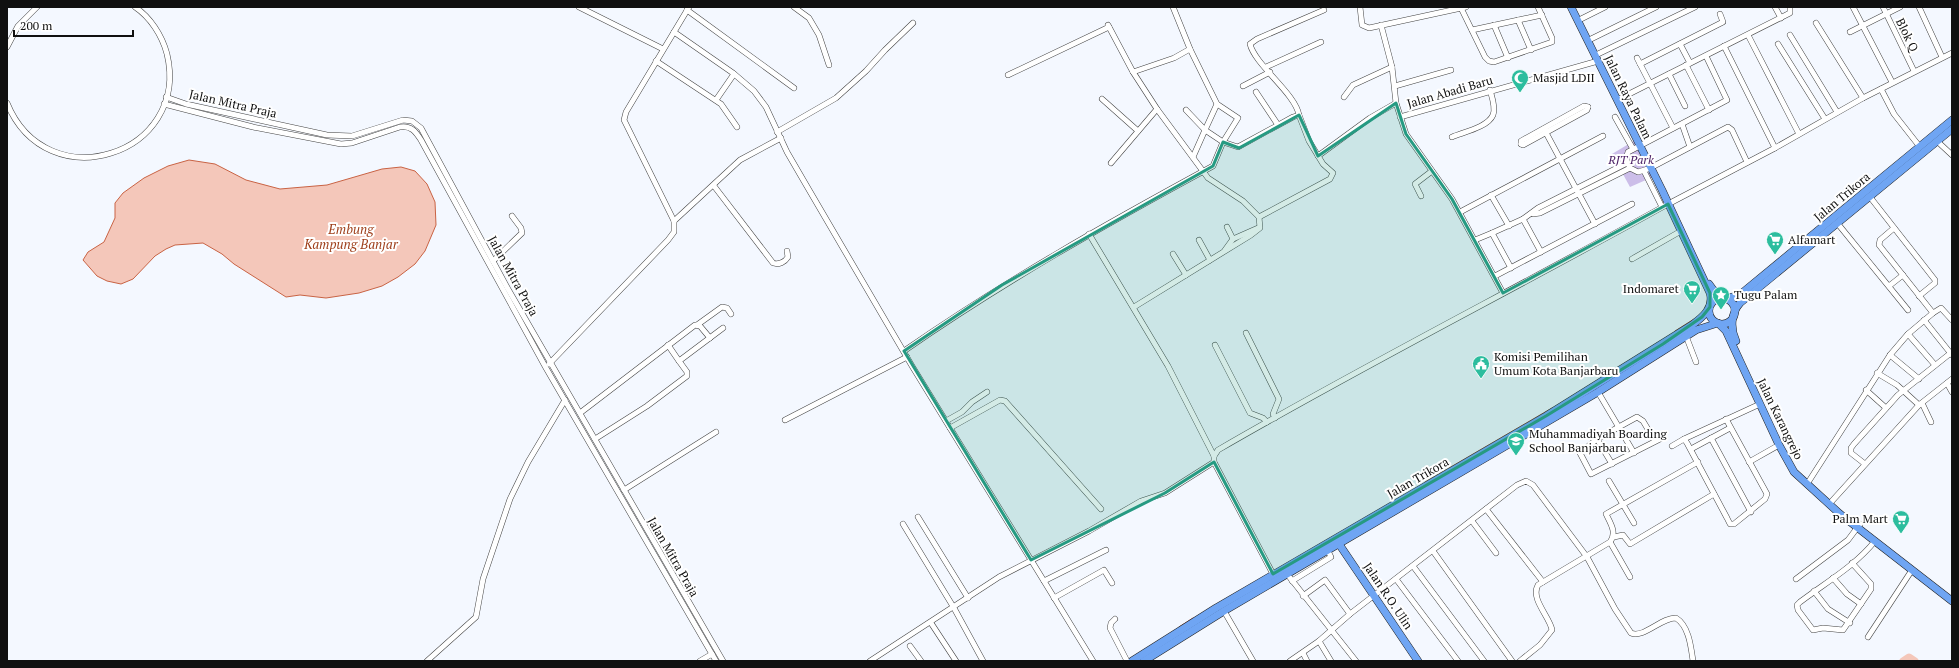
<svg xmlns="http://www.w3.org/2000/svg" width="1959" height="668" viewBox="0 0 1959 668" font-family="'PT Serif',serif">
<rect width="100%" height="100%" fill="#f4f8ff"/>
<polygon fill="#ccbee9" points="1637,139 1655,176 1630,187 1612,154"/>
<polygon fill="#f4c7ba" stroke="#c96344" points="189,160 215,164 246,180 280,189 327,185 382,169 401,167 415,171 427,184 435,202 436,225 425,251 415,264 398,277 382,286 359,293 326,298 300,295 286,297 234,264 222,254 203,243 175,245 166,249 155,256 133,279 121,284 107,281 97,276 83,260 88,252 104,242 115,218 115,203 123,193 144,178 168,166"/>
<g fill="none" stroke-linecap="round" stroke-linejoin="round">
<g stroke="#c96344" stroke-width="1">
<polyline points="1675,331 1694,319"/>
<polyline points="1425,482 1552,408"/>
<polyline points="1179,627 1193,618"/>
</g>
<polyline stroke="#f4c7ba" stroke-width="7" points="1903,661 1909,657 1915,661"/>
<g stroke="#434343" stroke-width="6">
<g id="minor">
<polyline points="579,7 663,49"/>
<polyline points="794,7 809,18 819,35 829,65"/>
<polyline points="1360,7 1362,25 1369,28 1466,7"/>
<polyline points="1775,7 1781,18"/>
<polyline points="1853,7 1892,82"/>
<polyline points="1883,7 1914,71"/>
<polyline points="1919,7 1942,57"/>
<polyline points="1461,8 1485,57 1489,61 1494,62 1552,42 1552,38 1538,7"/>
<polyline points="687,10 794,88"/>
<polyline points="1581,19 1605,7"/>
<polyline points="1518,20 1531,50"/>
<polyline points="1816,23 1863,98"/>
<polyline points="1108,25 1133,72 1157,109 1208,178 1243,201 1259,217 1260,228 1251,235 1134,307"/>
<polyline points="1381,25 1392,67 1396,103 1406,134 1452,199 1503,293"/>
<polyline points="1494,25 1508,58"/>
<polyline points="1472,30 1542,15"/>
<polyline points="674,32 733,73 754,91 766,107 787,152 805,183 912,366 1093,661"/>
<polyline points="1850,32 1900,7"/>
<polyline points="1748,35 1799,134"/>
<polyline points="1790,35 1837,112"/>
<polyline points="1591,39 1656,7"/>
<polyline points="1680,44 1690,63"/>
<polyline points="1778,44 1825,119"/>
<polyline points="1724,46 1775,148"/>
<polyline points="7,47 18,26 37,7"/>
<polyline points="1598,54 1695,7"/>
<polyline points="1637,58 1673,128"/>
<polyline points="656,61 721,104 737,127"/>
<polyline points="1640,64 1723,22 1720,14"/>
<polyline points="1686,65 1709,110"/>
<polyline points="1266,67 1321,42"/>
<polyline points="1133,72 1174,58 1190,49"/>
<polyline points="1669,74 1685,106"/>
<polyline points="1008,75 1109,27"/>
<polyline points="1243,86 1270,72"/>
<polyline points="1395,86 1451,70"/>
<polyline points="1881,89 1894,114 1920,147"/>
<polyline points="1256,92 1278,125"/>
<polyline points="166,97 186,104 327,135 352,136 403,120 412,121 421,128 508,289 723,661"/>
<polyline points="1344,97 1353,85 1392,67"/>
<polyline points="1621,98 1786,15 1790,13 1790,7"/>
<polyline points="1102,99 1138,131"/>
<polyline points="716,100 734,74"/>
<path d="M7,103c40,98 184,52 160,-49 -5,-19 -17,-37 -32,-47"/>
<path d="M164,104l89,23 88,17 11,-1 48,-16c11,-2 16,5 21,13l125,228 170,293"/>
<polyline points="1217,104 1205,130 1223,142 1238,147 1293,117 1299,115 1309,141 1323,164 1333,173 1330,179 1259,217"/>
<polyline points="1186,110 1205,130 1193,157"/>
<path d="M1299,115c-4,-22 -44,-50 -49,-71l7,-5 67,-29"/>
<polyline points="1400,117 1598,61"/>
<polyline points="1615,117 1633,149"/>
<polyline points="1682,124 1690,147"/>
<polyline points="1544,129 1595,224"/>
<polyline points="777,132 836,98 866,71 885,50 913,23"/>
<path d="M1452,137c12,-5 36,-10 41,-22 3,-7 -1,-18 -3,-25"/>
<polyline points="1938,142 1952,155"/>
<polyline points="1521,144 1521,141 1584,106 1588,107"/>
<polyline points="1521,144 1523,145 1587,110 1588,107"/>
<polyline points="1318,156 1370,118 1396,103"/>
<polyline points="1111,163 1157,109"/>
<polyline points="1654,166 1728,127 1732,130 1747,162"/>
<polyline points="1651,168 1638,172 1630,168 1626,159 1628,152 1727,100 1706,56"/>
<polyline points="1644,171 1662,207"/>
<path d="M714,186l59,77c6,2 12,-1 15,-6l-1,-6"/>
<polyline points="1491,195 1509,226"/>
<polyline points="1421,196 1415,184 1432,171"/>
<polyline points="1870,197 1935,280 1935,283 1919,296"/>
<polyline points="1672,202 1775,148 1863,98 1952,53"/>
<polyline points="1462,211 1603,136"/>
<polyline points="1533,214 1540,213 1630,168"/>
<polyline points="1523,219 1541,252"/>
<polyline points="674,221 740,160 781,138"/>
<polyline points="1838,224 1908,310"/>
<polyline points="1894,228 1880,240 1879,245 1933,313 1941,308 1952,320"/>
<polyline points="1089,234 1168,366 1214,456 1214,462 1273,574"/>
<polyline points="1233,239 1258,228"/>
<polyline points="1199,240 1210,260"/>
<polyline points="1475,240 1492,233"/>
<polyline points="1225,250 1233,239 1227,227"/>
<polyline points="1173,254 1186,275"/>
<polyline points="1632,259 1681,231"/>
<polyline points="493,261 522,233 521,228 512,216"/>
<polyline points="1511,268 1492,233 1523,219 1538,208 1627,163"/>
<polyline points="1495,276 1632,204"/>
<polyline points="1889,286 1903,275"/>
<polyline points="1924,320 1952,355"/>
<polyline points="697,325 722,307 727,308 731,314"/>
<polyline points="1246,333 1279,399 1273,414 1275,418"/>
<polyline points="1908,334 1935,365"/>
<polyline points="1686,336 1696,362"/>
<polyline points="668,345 679,361"/>
<polyline points="1215,345 1250,413 1263,418 1267,422"/>
<path d="M904,351c99,-69 204,-128 309,-185l10,-24 15,-24 -21,-14 -27,-55 -17,-42"/>
<polyline points="1890,355 1919,379"/>
<polyline points="549,364 668,240 674,232 674,221 624,120 626,112 689,7"/>
<polyline points="1877,373 1897,385 1919,405"/>
<polyline points="1947,383 1952,392"/>
<polyline points="1866,390 1886,408"/>
<polyline points="1598,392 1634,453"/>
<polyline points="1922,403 1931,422"/>
<polyline points="580,413 695,325 700,326 710,338"/>
<polyline points="785,420 907,357"/>
<polyline points="946,421 962,412 972,402 987,392"/>
<polyline points="950,428 1000,400 1005,401 1101,509"/>
<polyline points="1711,438 1751,512"/>
<polyline points="595,439 647,406 687,376 687,372 679,361 723,328"/>
<polyline points="1597,439 1612,464"/>
<polyline points="1684,439 1760,404"/>
<polyline points="1655,441 1643,421 1637,417 1597,439 1580,453 1591,474 1664,437"/>
<polyline points="1672,446 1684,439 1687,443 1727,518 1730,524 1734,524 1765,499 1767,494 1726,419"/>
<polyline points="1691,449 1730,428"/>
<path d="M1214,456l4,-6c148,-86 301,-163 450,-246"/>
<polyline points="1749,462 1779,445"/>
<polyline points="1865,464 1851,453 1851,448 1854,444 1898,395 1952,352"/>
<polyline points="1609,481 1634,523"/>
<polyline points="1809,481 1890,355 1908,334 1933,313"/>
<polyline points="624,490 716,432"/>
<polyline points="1832,501 1919,405 1952,379"/>
<polyline points="1486,509 1543,582"/>
<polyline points="918,517 968,598"/>
<polyline points="1472,521 1496,553"/>
<polyline points="903,524 954,608 983,661"/>
<polyline points="1614,537 1623,535 1630,544 1714,494"/>
<polyline points="1610,542 1630,577"/>
<polyline points="1433,551 1512,661"/>
<path d="M1852,563l19,21v5l-28,41 -20,-2 -10,2 -15,-20 -1,-5 3,-3c25,-19 55,-36 75,-61"/>
<polyline points="1413,566 1484,661"/>
<polyline points="1287,574 1356,661"/>
<polyline points="1833,578 1847,594 1861,604"/>
<polyline points="1396,579 1458,661"/>
<polyline points="1796,579 1848,540 1860,524"/>
<polyline points="1044,581 1106,550"/>
<polyline points="1292,581 1331,557 1328,551"/>
<polyline points="1814,591 1828,609 1850,623"/>
<polyline points="1303,596 1325,580 1350,614"/>
<polyline points="1054,598 1104,570 1112,583"/>
<polyline points="1224,611 1253,661"/>
<polyline points="1115,619 1111,623 1110,628 1127,661"/>
<polyline points="931,623 956,661"/>
<polyline points="1868,637 1912,570"/>
<polyline points="1319,641 1331,661"/>
<polyline points="910,646 921,661"/>
<polyline points="1303,653 1307,661"/>
<polyline points="427,661 476,617 483,579 510,499 528,462 565,400"/>
<polyline points="700,661 712,654"/>
<polyline points="870,661 999,577 1089,531 1141,501 1165,493 1214,462"/>
<path d="M1290,661l29,-20 31,-27 167,-129 9,-4 7,4 54,72 28,52 16,24c12,6 31,-16 45,-15 13,8 15,29 17,43"/>
<path d="M1520,661l20,-16 12,-15c-2,-13 -22,-31 -14,-45l72,-43c7,-9 1,-18 -4,-28l92,-52"/>
</g>
</g>
<g stroke="#212121" stroke-width="8">
<g id="major">
<path d="M1709,284c9,14 18,17 33,9l210,-173"/>
<circle cx="1722" cy="311" r="13"/>
<path d="M1736,341c-6,-13 -5,-28 4,-38l212,-174"/>
<polyline points="1339,544 1418,661"/>
<path d="M1132,661l84,-53 330,-192 146,-91c11,-8 22,-17 18,-32l-48,-103 -91,-183"/>
<polyline points="1144,661 1224,611 1598,392 1696,330 1718,323 1726,331 1779,445 1794,472 1840,514 1952,601"/>
</g>
</g>
<use href="#minor" stroke="#fff" stroke-width="5"/>
<use href="#major" stroke="#6fa5f3" stroke-width="7"/>
</g>
<path fill="#269a82" fill-opacity="0.2" stroke="#269a82" stroke-width="3" stroke-linejoin="round" d="M1396,103l10,31 46,65 51,94 165,-89 42,89v14l-8,10 -39,27 -117,72 -273,158 -59,-112 -49,31 -134,67 -127,-209 98,-66 211,-119 10,-24 16,6 60,-33 19,41z"/>
<defs>
<g id="mosque-pin" transform="scale(0.9)"><path d="M0 17L-7.5 6A9.5 9.5 0 1 1 7.5 6Z" fill="#2cbd9e" stroke="#fff"/><path d="M3.5-4.9A6 6 0 1 0 3.5 4.9A5 5 0 1 1 3.5-4.9Z" fill="#fff"/></g>
<g id="supermarket-pin" transform="scale(0.9)"><path d="M0 17L-7.5 6A9.5 9.5 0 1 1 7.5 6Z" fill="#2cbd9e" stroke="#fff"/><path d="M-6-5.5h2.5l.6 2H6L4.5 2H-2.5L-4.4-4H-6ZM-1.5 3.2a1.3 1.3 0 1 0 .1 0ZM3 3.2a1.3 1.3 0 1 0 .1 0Z" fill="#fff"/></g>
<g id="sight-pin" transform="scale(0.9)"><path d="M0 17L-7.5 6A9.5 9.5 0 1 1 7.5 6Z" fill="#2cbd9e" stroke="#fff"/><path d="M0-6L1.8-2.2L6-1.7L2.9 1.2L3.7 5.4L0 3.3L-3.7 5.4L-2.9 1.2L-6-1.7L-1.8-2.2Z" fill="#fff"/></g>
<g id="civic-pin" transform="scale(0.9)"><path d="M0 17L-7.5 6A9.5 9.5 0 1 1 7.5 6Z" fill="#2cbd9e" stroke="#fff"/><path d="M-.6-6.5H3V-4.5H.6V-3L4-1V1h2V6H-6V1h2V-1L-.6-3ZM-1.2 2.5V6h2.4V2.5Z" fill="#fff"/></g>
<g id="school-pin" transform="scale(0.9)"><path d="M0 17L-7.5 6A9.5 9.5 0 1 1 7.5 6Z" fill="#2cbd9e" stroke="#fff"/><path d="M0-5L7-2L0 1L-7-2ZM-4 1L0 2.5L4 1V4Q0 6-4 4Z" fill="#fff"/></g>
</defs>
<g fill-rule="evenodd">
<use href="#mosque-pin" x="1520" y="78"/>
<use href="#supermarket-pin" x="1775" y="240"/>
<use href="#supermarket-pin" x="1692" y="289"/>
<use href="#sight-pin" x="1721" y="295"/>
<use href="#civic-pin" x="1481" y="364"/>
<use href="#school-pin" x="1516" y="441"/>
<use href="#supermarket-pin" x="1901" y="519"/>
</g>
<g text-anchor="middle" stroke-width="4" stroke-linejoin="round" paint-order="stroke">
<g font-size="12" fill="#101010" stroke="#fff">
<text transform="translate(1907 35) rotate(64)" y="4">Blok Q</text>
<text transform="translate(1450 92) rotate(-16)" y="4">Jalan Abadi Baru</text>
<text transform="translate(1628 97) rotate(64)" y="4">Jalan Raya Palam</text>
<text transform="translate(233 104) rotate(13)" y="4">Jalan Mitra Praja</text>
<text transform="translate(1842 197) rotate(-40)" y="4">Jalan Trikora</text>
<text transform="translate(513 276) rotate(61)" y="4">Jalan Mitra Praja</text>
<text transform="translate(1780 419) rotate(64)" y="4">Jalan Karangrejo</text>
<text transform="translate(1418 478) rotate(-30)" y="4">Jalan Trikora</text>
<text transform="translate(673 557) rotate(60)" y="4">Jalan Mitra Praja</text>
<text transform="translate(1388 596) rotate(56)" y="4">Jalan R.O. Ulin</text>
</g>
<g font-size="12" fill="#101010" stroke="#fff" text-anchor="start">
<text x="1533" y="82">Masjid LDII</text>
<text x="1788" y="244">Alfamart</text>
<text x="1679" y="293" text-anchor="end">Indomaret</text>
<text x="1734" y="299">Tugu Palam</text>
<text x="1494" y="361">Komisi Pemilihan<tspan x="1494" dy="14">Umum Kota Banjarbaru</tspan></text>
<text x="1529" y="438">Muhammadiyah Boarding<tspan x="1529" dy="14">School Banjarbaru</tspan></text>
<text x="1888" y="523" text-anchor="end">Palm Mart</text>
</g>
<g font-size="12" font-style="italic" fill="#4d2267" stroke="#fff">
<text x="1631" y="164">RJT Park</text>
</g>
<g font-size="13" font-style="italic" fill="#9f401c" stroke="#fff">
<text x="351" y="234">Embung<tspan x="351" dy="15">Kampung Banjar</tspan></text>
</g>
</g>
<rect width="1959" height="668" fill="none" stroke="#101010" stroke-width="16"/>
<path d="M14 30v6h119v-6" fill="none" stroke="#101010" stroke-width="2"/>
<text x="20" y="30" font-size="12" fill="#101010" stroke="#ffffff" stroke-width="3" paint-order="stroke">200 m</text>
</svg>
